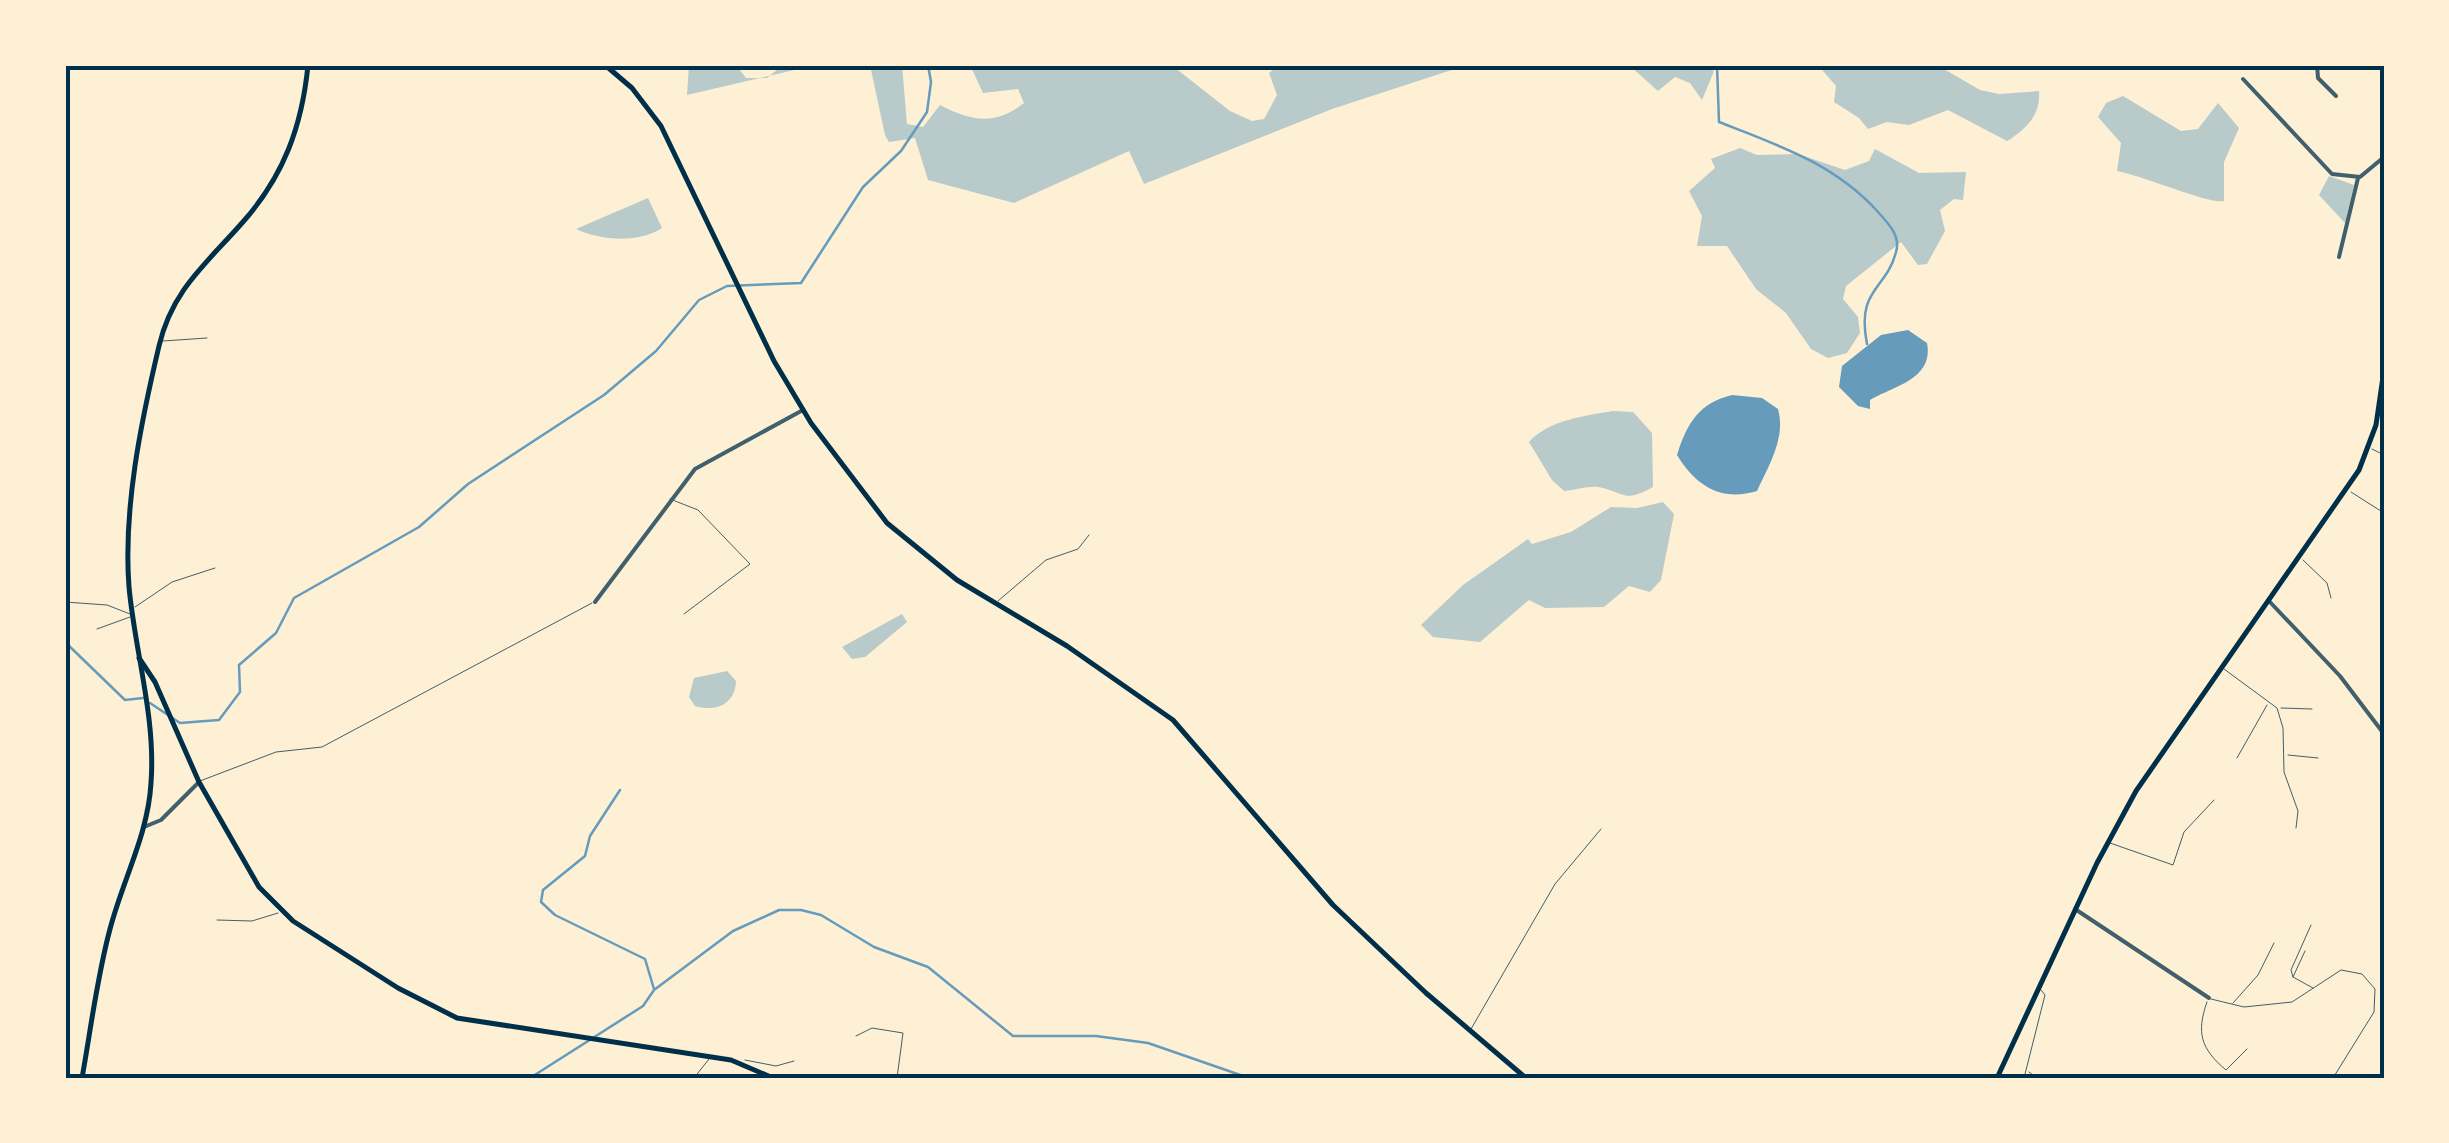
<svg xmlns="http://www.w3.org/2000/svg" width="2449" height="1143" viewBox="0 0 2449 1143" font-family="'PT Sans',sans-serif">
<rect width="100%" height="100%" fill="#fdf0d5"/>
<g fill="#b9caca">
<polygon points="689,65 736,65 746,78 767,78 783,65 816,65 687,95"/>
<path d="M870,65h32l5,59 16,3 17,-22c31,16 55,21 84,-2l-6,-14 -35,4 -13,-28 204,2 56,44 22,10 12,-2 13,-24 -8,-22 10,-8h188l-135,44 -188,75 -15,-33 -115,52 -86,-23 -13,-42 -26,4 -4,-7z"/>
<polygon points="1629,65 1702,65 1714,71 1702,100 1690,83 1675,77 1658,91"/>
<path d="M1818,65h119l43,25 19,4 40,-3c2,24 -13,38 -32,50l-59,-31 -39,15 -22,-3 -19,7 -9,-11 -25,-16 2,-16z"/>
<path d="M2123,96l58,35 17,-2 20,-26 21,25 -15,34v39c-13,4 -83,-26 -107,-30l4,-28 -23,-26 8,-14z"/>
<polygon points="1740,148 1757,155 1798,154 1845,170 1869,161 1875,149 1919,173 1966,172 1963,200 1954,199 1940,210 1945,231 1927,264 1918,265 1901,242 1846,286 1843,299 1858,317 1860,333 1847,353 1828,358 1811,349 1786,313 1756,289 1727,246 1697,246 1702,216 1689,191 1715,168 1711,159"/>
<polygon points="2329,176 2354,185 2345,223 2319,195"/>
<path d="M648,198l14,30c-22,15 -61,13 -86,1z"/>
<path d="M1613,411l20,1 19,21 1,54c-31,17 -27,5 -55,0 -10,-1 -23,3 -34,4l-12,-11 -23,-38c20,-22 55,-26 84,-31z"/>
<polygon points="1663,502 1674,514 1661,580 1650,592 1629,586 1604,607 1545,608 1529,600 1480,642 1433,637 1421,625 1463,585 1528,539 1532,544 1571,532 1611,507 1637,508"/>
<polygon points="902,614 907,622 865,657 852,659 842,647"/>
<path d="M727,671l9,10c-1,24 -21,31 -41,25l-6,-9 5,-19z"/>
</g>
<g fill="#669bbc">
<path d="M1908,330l19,13c7,36 -33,43 -57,57v9l-12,-3 -19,-19 3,-21 39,-31z"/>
<path d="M1732,395l30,3 16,11c8,29 -9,56 -21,82 -36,11 -61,-5 -80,-36 10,-32 22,-52 55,-60z"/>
</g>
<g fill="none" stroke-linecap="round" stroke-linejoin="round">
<g stroke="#669bbc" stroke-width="2.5">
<path d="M1717,65l2,57c59,23 116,42 159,90 10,11 23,24 18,40 -10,39 -40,36 -29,92"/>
<polyline points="65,642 125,700 143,698"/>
<polyline points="150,703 180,723 219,720 240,692 239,665 276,633 294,598 419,527 468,484 604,395 656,351 699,300 727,286 801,283 863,187 901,151 927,112 931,82 928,65"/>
<polyline points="620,790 590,836 585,856 543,890 541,902 555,915 645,959 654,989"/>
<polyline points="530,1078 643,1006 654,990 733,931 779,910 801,910 821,915 874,947 928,967 1013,1036 1096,1036 1148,1043 1249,1078"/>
</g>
<g stroke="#3f606c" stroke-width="1">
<polyline points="163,341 207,338"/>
<polyline points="2372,449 2384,455"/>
<polyline points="2351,492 2384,513"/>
<polyline points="670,499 698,510 750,564 684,614"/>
<polyline points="2303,560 2327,583 2331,598"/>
<polyline points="998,601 1046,560 1078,549 1089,535"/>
<polyline points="65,602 107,605 130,614"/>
<polyline points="135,607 172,582 215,568"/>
<polyline points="97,629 130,617"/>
<polyline points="2224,669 2277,708 2283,728 2284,772 2298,811 2296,828"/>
<polyline points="2281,708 2312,709"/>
<polyline points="2288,755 2318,758"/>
<polyline points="2237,758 2267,705"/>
<polyline points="200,781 276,752 322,747 592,603"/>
<polyline points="2110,843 2173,865 2184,832 2214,800"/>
<polyline points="217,920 252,921 278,913"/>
<polyline points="2305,951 2293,977 2313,988"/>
<polyline points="2293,977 2291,970 2311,925"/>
<polyline points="2211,999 2244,1007 2292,1002 2341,970 2362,974 2375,989 2374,1012 2333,1078"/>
<path d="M2207,1002c-11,31 -6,47 19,68l21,-21"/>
<polyline points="2233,1003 2258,975 2274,943"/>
<polyline points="1471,1029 1555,884 1601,829"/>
<polyline points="856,1036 872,1028 903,1033 897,1078"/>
<polyline points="745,1060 776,1066 794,1061"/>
<polyline points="2029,1072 2037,1078"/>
<polyline points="694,1078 709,1059"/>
<polyline points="2024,1078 2045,995 2041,990"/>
</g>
<g stroke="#3f606c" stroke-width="4">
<polyline points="2317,65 2318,78 2336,96"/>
<polyline points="2243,79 2332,174 2360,177 2384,157"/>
<polyline points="2339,257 2358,178"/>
<polyline points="2269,601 2340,676 2384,734"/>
<polyline points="595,602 695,469 803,410"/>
<polyline points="144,827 161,820 199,782"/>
<polyline points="2075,909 2209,998"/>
</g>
<g stroke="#003049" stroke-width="5">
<polyline points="605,65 632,88 661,126 774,361 811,423 887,523 957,580 1067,646 1173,720 1333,905 1426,993 1526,1078"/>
<polyline points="139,658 155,682 199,782 259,887 293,921 398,988 457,1018 731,1060 773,1078"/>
<path d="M82,1078c9,-50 15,-101 28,-149 13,-50 38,-94 41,-146 5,-65 -16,-131 -22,-196 -6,-78 12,-165 30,-241 13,-56 47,-82 83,-123 42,-47 60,-97 66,-158"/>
<polyline points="1997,1078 2097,863 2136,791 2359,470 2376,425 2384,370"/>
</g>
</g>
<rect width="2449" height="1143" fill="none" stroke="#fdf0d5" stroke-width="135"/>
<rect x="68" y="68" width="2314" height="1008" fill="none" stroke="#003049" stroke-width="4"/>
</svg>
